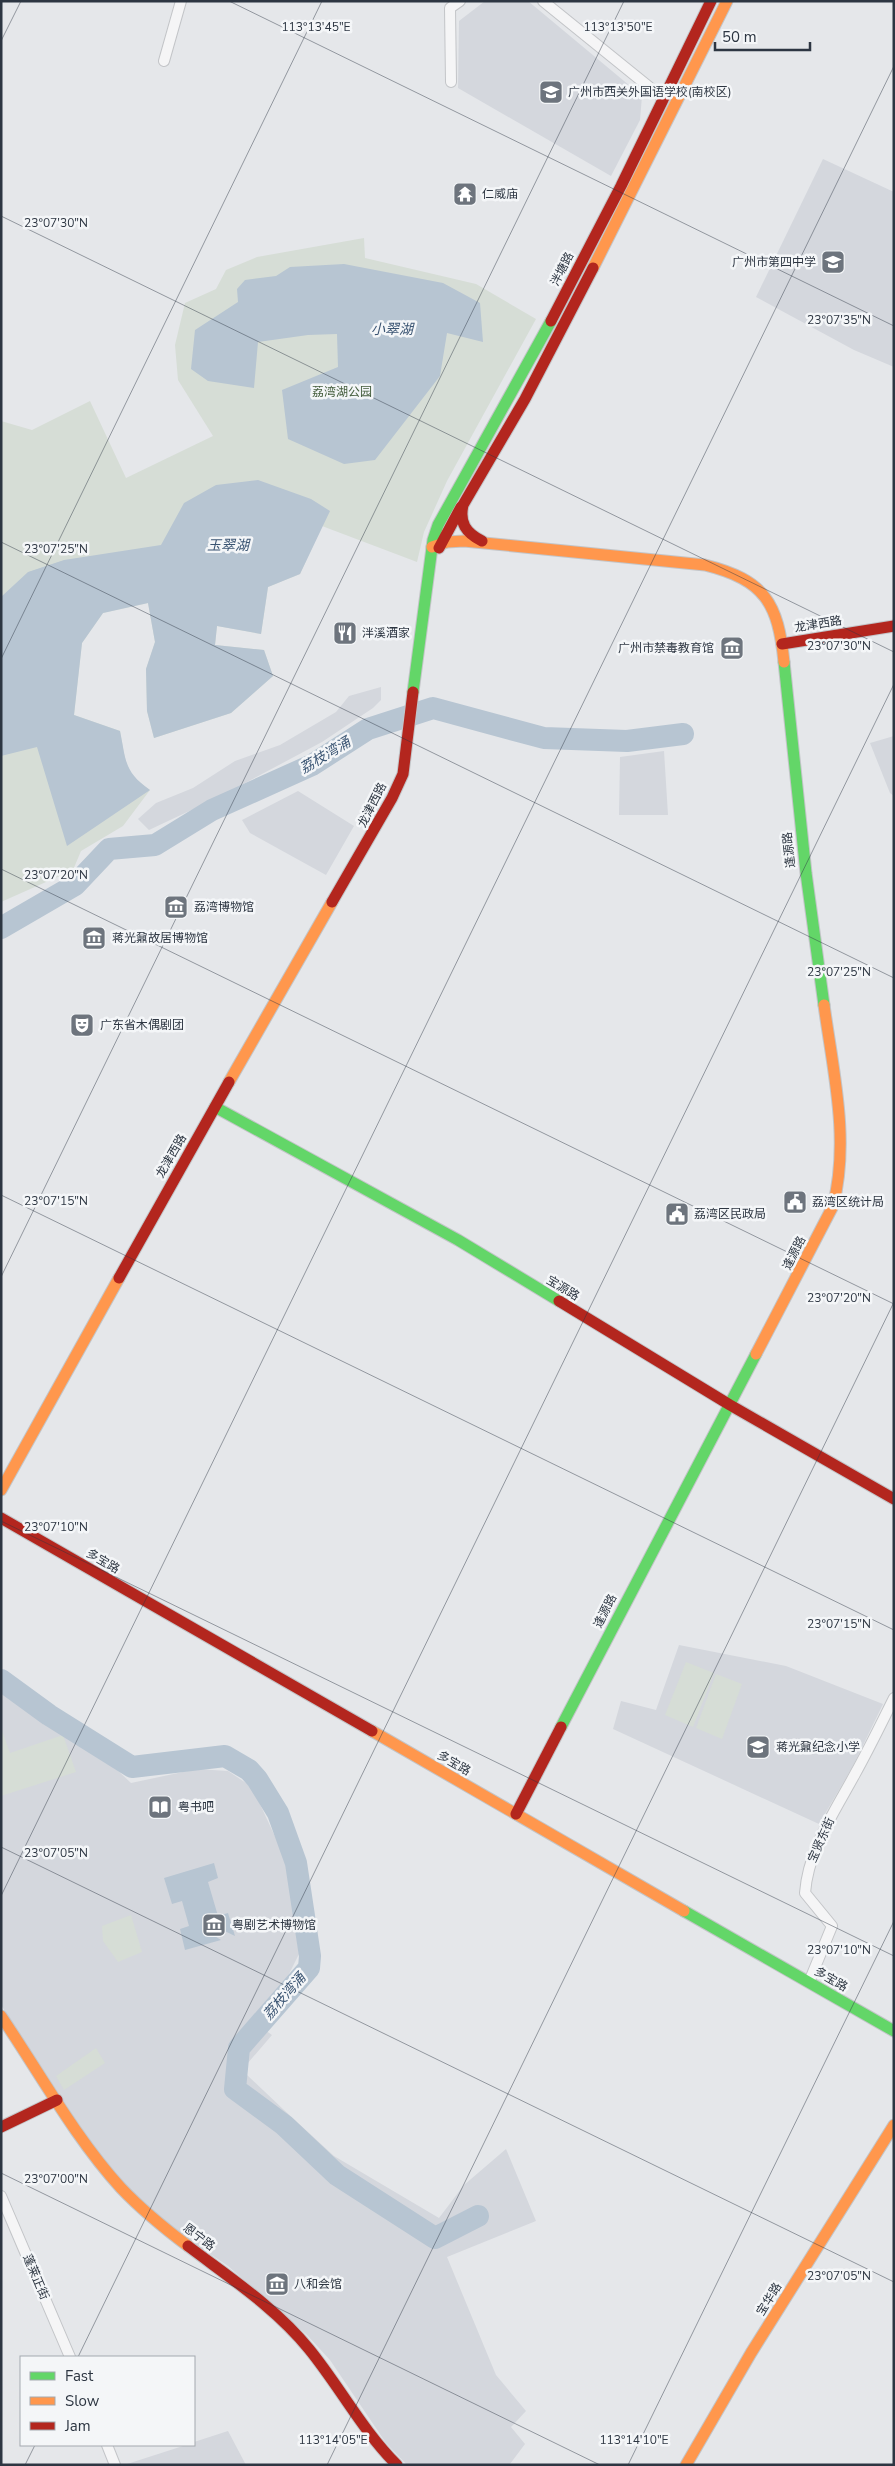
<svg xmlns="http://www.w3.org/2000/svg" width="895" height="2466" viewBox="0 0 895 2466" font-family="'Nunito Sans','Noto Sans SC',sans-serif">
<rect width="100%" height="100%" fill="#e5e7ea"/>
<g fill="#d4d7dd">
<polygon points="485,1 528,1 642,96 640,120 611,176 458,88 459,21"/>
<polygon points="823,159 894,192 894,367 854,350 756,297"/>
<polygon points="381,687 381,700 373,708 322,742 219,797 149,830 138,819 156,803 193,788 235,761 280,745 336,712 349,696"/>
<polygon points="894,736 894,796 890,793 870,743"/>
<polygon points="664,751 668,815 619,815 620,757"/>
<polygon points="298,791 354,826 326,875 250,833 242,820"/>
<polygon points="679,1645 786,1666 883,1704 853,1766 819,1824 613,1729 621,1701 656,1710"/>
<polygon points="1,1687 95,1749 131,1783 197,1769 228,1771 252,1787 285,1858 299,1954 283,1986 250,2019 272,2035 247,2064 247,2075 284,2110 334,2156 439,2218 464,2185 506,2149 536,2221 447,2257 496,2375 526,2411 511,2427 525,2444 510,2464 407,2465 386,2443 330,2360 307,2335 228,2266 167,2225 117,2178 82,2129 1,2005"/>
<polygon points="228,2431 246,2465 124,2465 186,2445 194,2445 194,2442"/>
</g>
<g fill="#d6ddd6">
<path d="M364,238l1,20 111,26 60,35 -89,162 -23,51 -7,30 -95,-36 -22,48 -32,13 -7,47 -44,-8 -2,19 49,5 9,26 -42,37 -77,25 -7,-27 -1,-42 9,-27 -7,-39 -45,10 -21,30 -8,72 46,16c6,30 3,41 30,59l-27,36 -42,25 -8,19 -72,32v-481l31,9 58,-29 36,77 87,-42 -35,-56 -3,-35 10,-42 31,-14 10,-19 31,-13z"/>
<polygon points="686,1662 714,1673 693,1727 665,1715"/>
<polygon points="716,1674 742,1684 722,1739 696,1728"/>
<polygon points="1,1728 10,1753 63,1735 76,1772 1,1796"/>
<polygon points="131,1915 142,1952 118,1962 103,1941 102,1926"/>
<polygon points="96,2048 105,2063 64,2090 56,2076"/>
</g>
<g fill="#b7c5d2">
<polygon points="344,264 443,283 480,303 483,342 447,333 440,376 375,460 344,464 288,439 282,390 338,367 337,334 308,335 258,342 254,388 208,381 191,369 195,330 238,302 237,289 245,280 276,276 290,267"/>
<path d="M258,480l53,19 19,12 -30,63 -32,13 -7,47 -44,-8 -2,19 49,5 9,26 -42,37 -77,25 -7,-27 -1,-42 9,-27 -7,-39 -45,10 -21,30 -8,72 46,16c6,29 4,41 30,59l-83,56 -30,-99 -36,9v-159l27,-25 36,-12 97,-15 23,-42 32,-18z"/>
<polygon points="214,1863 218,1878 208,1882 218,1916 228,1913 235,1936 208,1923 205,1930 221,1940 185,1950 180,1929 189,1926 182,1901 172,1904 164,1878"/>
</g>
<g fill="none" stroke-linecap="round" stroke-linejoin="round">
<g stroke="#b7c5d2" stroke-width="22">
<polyline points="1,928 75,885 109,849 155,845 212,810 312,765 368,729 433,708 544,738 627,741 683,734"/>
<polyline points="1,1680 49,1715 132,1767 225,1756 249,1770 257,1779 278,1813 296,1863 310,1956 309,1968 239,2048 235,2089 284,2125 337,2175 435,2238 478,2216"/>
</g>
<g stroke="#c3c5c8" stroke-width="12">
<g id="street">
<polyline points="543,1 664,99"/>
<polyline points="164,61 181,1"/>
<polyline points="451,82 450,8 460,1"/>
<path d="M809,1982l23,-56 -27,-33c3,-43 30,-82 50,-119 14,-25 26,-50 39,-76"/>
<polyline points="1,2196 70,2357"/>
<polyline points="107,2445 115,2465"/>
</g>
</g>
<g stroke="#c3c5c8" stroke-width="13">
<g id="fast">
<polyline points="784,662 806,873 824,1005"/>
<polyline points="413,692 433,540 438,525 551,321"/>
<polyline points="215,1107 458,1240 559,1301"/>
<polyline points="561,1727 756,1354"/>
<polyline points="684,1911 894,2031"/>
</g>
</g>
<g stroke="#c3c5c8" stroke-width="13">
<g id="slow">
<polyline points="593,268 727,1"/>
<path d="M432,547l15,-5 17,-1 241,24c60,15 73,38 79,97"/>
<polyline points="229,1082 332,902"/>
<path d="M756,1354l77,-148c17,-66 0,-135 -9,-201"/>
<polyline points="1,1490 119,1278"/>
<polyline points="372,1731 684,1911"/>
<path d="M1,2016c38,56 75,123 120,172 20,21 43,40 67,58"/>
<polyline points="686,2465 751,2353 894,2125"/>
</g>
</g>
<g stroke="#c3c5c8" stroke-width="13">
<g id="jam">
<polyline points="551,321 621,186 711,1"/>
<path d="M482,541c-16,-8 -23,-18 -19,-36l62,-106 68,-131"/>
<polyline points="439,548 461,507"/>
<polyline points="782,644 894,626"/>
<polyline points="332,902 392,798 403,774 413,692"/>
<polyline points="119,1278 229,1082"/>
<polyline points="559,1301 730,1405 894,1499"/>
<polyline points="1,1518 372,1731"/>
<polyline points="516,1814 561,1727"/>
<polyline points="1,2127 57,2100"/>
<path d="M188,2246c42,32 88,62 121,103 31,38 53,81 88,116"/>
</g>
</g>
<use href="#street" stroke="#f5f5f6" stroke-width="10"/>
<use href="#fast" stroke="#63d668" stroke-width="11"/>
<use href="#slow" stroke="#ff974d" stroke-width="11"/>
<use href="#jam" stroke="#b3261e" stroke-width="11"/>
</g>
<path fill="none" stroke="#2d3642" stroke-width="1" stroke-opacity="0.45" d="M229,1l665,325M1,41l20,-40M1,216l893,436M1,542l893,436M1,659l321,-658M1,869l893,435M1,1195l893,435M1,1277l623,-1276M1,1521l893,435M1,1847l893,435M1,1896l893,-1830M1,2173l599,292M78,2357l816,-1673M25,2465l10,-20M327,2465l567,-1163M628,2465l266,-544"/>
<defs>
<g id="school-square" transform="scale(1.25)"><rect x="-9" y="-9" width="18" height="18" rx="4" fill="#6d747d" stroke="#f4f6f8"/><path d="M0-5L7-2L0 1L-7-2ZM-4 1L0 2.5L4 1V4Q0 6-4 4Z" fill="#fff"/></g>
<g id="temple-square" transform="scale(1.25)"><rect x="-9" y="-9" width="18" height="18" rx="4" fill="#6d747d" stroke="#f4f6f8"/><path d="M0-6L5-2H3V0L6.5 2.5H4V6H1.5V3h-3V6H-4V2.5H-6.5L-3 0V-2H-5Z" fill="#fff"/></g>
<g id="restaurant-square" transform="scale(1.25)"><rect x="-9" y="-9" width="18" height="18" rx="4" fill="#6d747d" stroke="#f4f6f8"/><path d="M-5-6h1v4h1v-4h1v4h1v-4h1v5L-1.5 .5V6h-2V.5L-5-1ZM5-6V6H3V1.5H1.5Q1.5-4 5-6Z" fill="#fff"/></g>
<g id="museum-square" transform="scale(1.25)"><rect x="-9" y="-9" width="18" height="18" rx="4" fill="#6d747d" stroke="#f4f6f8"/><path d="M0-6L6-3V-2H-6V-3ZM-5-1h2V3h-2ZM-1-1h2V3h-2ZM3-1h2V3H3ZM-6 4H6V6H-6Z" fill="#fff"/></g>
<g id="theatre-square" transform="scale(1.25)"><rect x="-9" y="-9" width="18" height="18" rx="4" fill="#6d747d" stroke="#f4f6f8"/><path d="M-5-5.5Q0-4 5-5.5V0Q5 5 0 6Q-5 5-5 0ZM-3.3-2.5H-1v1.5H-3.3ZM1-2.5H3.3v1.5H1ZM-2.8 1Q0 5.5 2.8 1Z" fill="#fff"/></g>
<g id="civic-square" transform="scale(1.25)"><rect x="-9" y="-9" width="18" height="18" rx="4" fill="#6d747d" stroke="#f4f6f8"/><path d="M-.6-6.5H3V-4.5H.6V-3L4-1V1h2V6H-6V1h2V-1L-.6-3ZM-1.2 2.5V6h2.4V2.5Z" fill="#fff"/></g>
<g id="library-square" transform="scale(1.25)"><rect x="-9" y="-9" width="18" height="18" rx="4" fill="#6d747d" stroke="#f4f6f8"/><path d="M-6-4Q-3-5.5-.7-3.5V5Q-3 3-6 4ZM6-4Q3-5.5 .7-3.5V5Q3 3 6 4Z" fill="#fff"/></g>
</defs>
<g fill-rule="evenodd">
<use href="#school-square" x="551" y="92"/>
<use href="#temple-square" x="465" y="194"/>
<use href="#school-square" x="833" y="262"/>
<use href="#restaurant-square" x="345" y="633"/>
<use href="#museum-square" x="732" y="648"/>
<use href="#museum-square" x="176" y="907"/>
<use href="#museum-square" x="94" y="938"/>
<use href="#theatre-square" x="82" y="1025"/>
<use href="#civic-square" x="795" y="1202"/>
<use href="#civic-square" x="677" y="1214"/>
<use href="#school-square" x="758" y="1747"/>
<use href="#library-square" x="160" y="1807"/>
<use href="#museum-square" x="214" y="1925"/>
<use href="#museum-square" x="277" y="2284"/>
</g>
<g text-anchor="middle" stroke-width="5" stroke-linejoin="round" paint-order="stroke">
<g font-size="12" fill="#2d3642" stroke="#f4f6f8" text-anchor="start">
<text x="568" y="96">广州市西关外国语学校(南校区)</text>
<text x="482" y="198">仁威庙</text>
<text x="816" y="266" text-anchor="end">广州市第四中学</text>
<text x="362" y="637">泮溪酒家</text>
<text x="714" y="652" text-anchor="end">广州市禁毒教育馆</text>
<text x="194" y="911">荔湾博物馆</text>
<text x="112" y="942">蒋光鼐故居博物馆</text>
<text x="100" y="1029">广东省木偶剧团</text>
<text x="812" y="1206">荔湾区统计局</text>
<text x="694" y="1218">荔湾区民政局</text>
<text x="776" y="1751">蒋光鼐纪念小学</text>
<text x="178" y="1811">粤书吧</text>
<text x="232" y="1929">粤剧艺术博物馆</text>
<text x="294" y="2288">八和会馆</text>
</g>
<g font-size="12" fill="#2d3642" stroke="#f4f6f8">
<text transform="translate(562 269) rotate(-63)" y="4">泮塘路</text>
<text transform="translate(818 624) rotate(-9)" y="4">龙津西路</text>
<text transform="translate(372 805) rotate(-63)" y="4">龙津西路</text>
<text transform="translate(789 850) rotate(-96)" y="4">逢源路</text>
<text transform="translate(171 1156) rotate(-60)" y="4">龙津西路</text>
<text transform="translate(794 1253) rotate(-63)" y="4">逢源路</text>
<text transform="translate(563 1288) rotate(31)" y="4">宝源路</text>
<text transform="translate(103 1561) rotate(30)" y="4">多宝路</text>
<text transform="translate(605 1611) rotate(-63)" y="4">逢源路</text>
<text transform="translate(454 1763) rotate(30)" y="4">多宝路</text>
<text transform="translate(821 1840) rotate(-66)" y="4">宝贤东街</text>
<text transform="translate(831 1979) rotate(30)" y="4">多宝路</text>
<text transform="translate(199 2237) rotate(37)" y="4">恩宁路</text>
<text transform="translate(36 2277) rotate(67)" y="4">蓬莱正街</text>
<text transform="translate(769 2299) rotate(-58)" y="4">宝华路</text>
</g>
<g font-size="12" fill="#435d3c" stroke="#f4f6f8">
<text x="342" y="396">荔湾湖公园</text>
</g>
<g font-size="14" font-style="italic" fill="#3b5573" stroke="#f4f6f8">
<text x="392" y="334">小翠湖</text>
<text x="228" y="550">玉翠湖</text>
<text transform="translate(325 755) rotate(-31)" y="5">荔枝湾涌</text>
<text transform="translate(284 1996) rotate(-49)" y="5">荔枝湾涌</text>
</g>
</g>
<g font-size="12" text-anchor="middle" fill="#2d3642" stroke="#f4f6f8" stroke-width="5" stroke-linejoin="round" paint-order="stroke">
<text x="316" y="31">113°13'45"E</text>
<text x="618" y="31">113°13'50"E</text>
<text x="56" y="227">23°07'30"N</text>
<text x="839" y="324">23°07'35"N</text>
<text x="56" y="553">23°07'25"N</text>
<text x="839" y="650">23°07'30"N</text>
<text x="56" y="879">23°07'20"N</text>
<text x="839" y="976">23°07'25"N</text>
<text x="56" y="1205">23°07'15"N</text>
<text x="839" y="1302">23°07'20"N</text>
<text x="56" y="1531">23°07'10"N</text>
<text x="839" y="1628">23°07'15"N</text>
<text x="56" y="1857">23°07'05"N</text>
<text x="839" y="1954">23°07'10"N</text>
<text x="56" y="2183">23°07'00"N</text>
<text x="839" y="2280">23°07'05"N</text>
<text x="333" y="2444">113°14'05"E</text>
<text x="634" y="2444">113°14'10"E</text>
</g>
<rect width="895" height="2466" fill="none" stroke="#2d3642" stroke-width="5"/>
<rect x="20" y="2356" width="175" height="90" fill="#f4f6f8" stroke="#a4a9af"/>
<rect x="30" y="2372" width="25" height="8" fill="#63d668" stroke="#a4a9af"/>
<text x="65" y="2381" font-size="15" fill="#2d3642">Fast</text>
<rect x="30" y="2397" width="25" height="8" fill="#ff974d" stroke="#a4a9af"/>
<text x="65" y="2406" font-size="15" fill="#2d3642">Slow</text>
<rect x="30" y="2422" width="25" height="8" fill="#b3261e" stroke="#a4a9af"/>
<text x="65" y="2431" font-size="15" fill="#2d3642">Jam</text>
<path d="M715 42v8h95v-8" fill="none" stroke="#2d3642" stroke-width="2.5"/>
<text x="722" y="42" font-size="15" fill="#2d3642" stroke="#f4f6f8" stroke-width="4" paint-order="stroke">50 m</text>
</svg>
